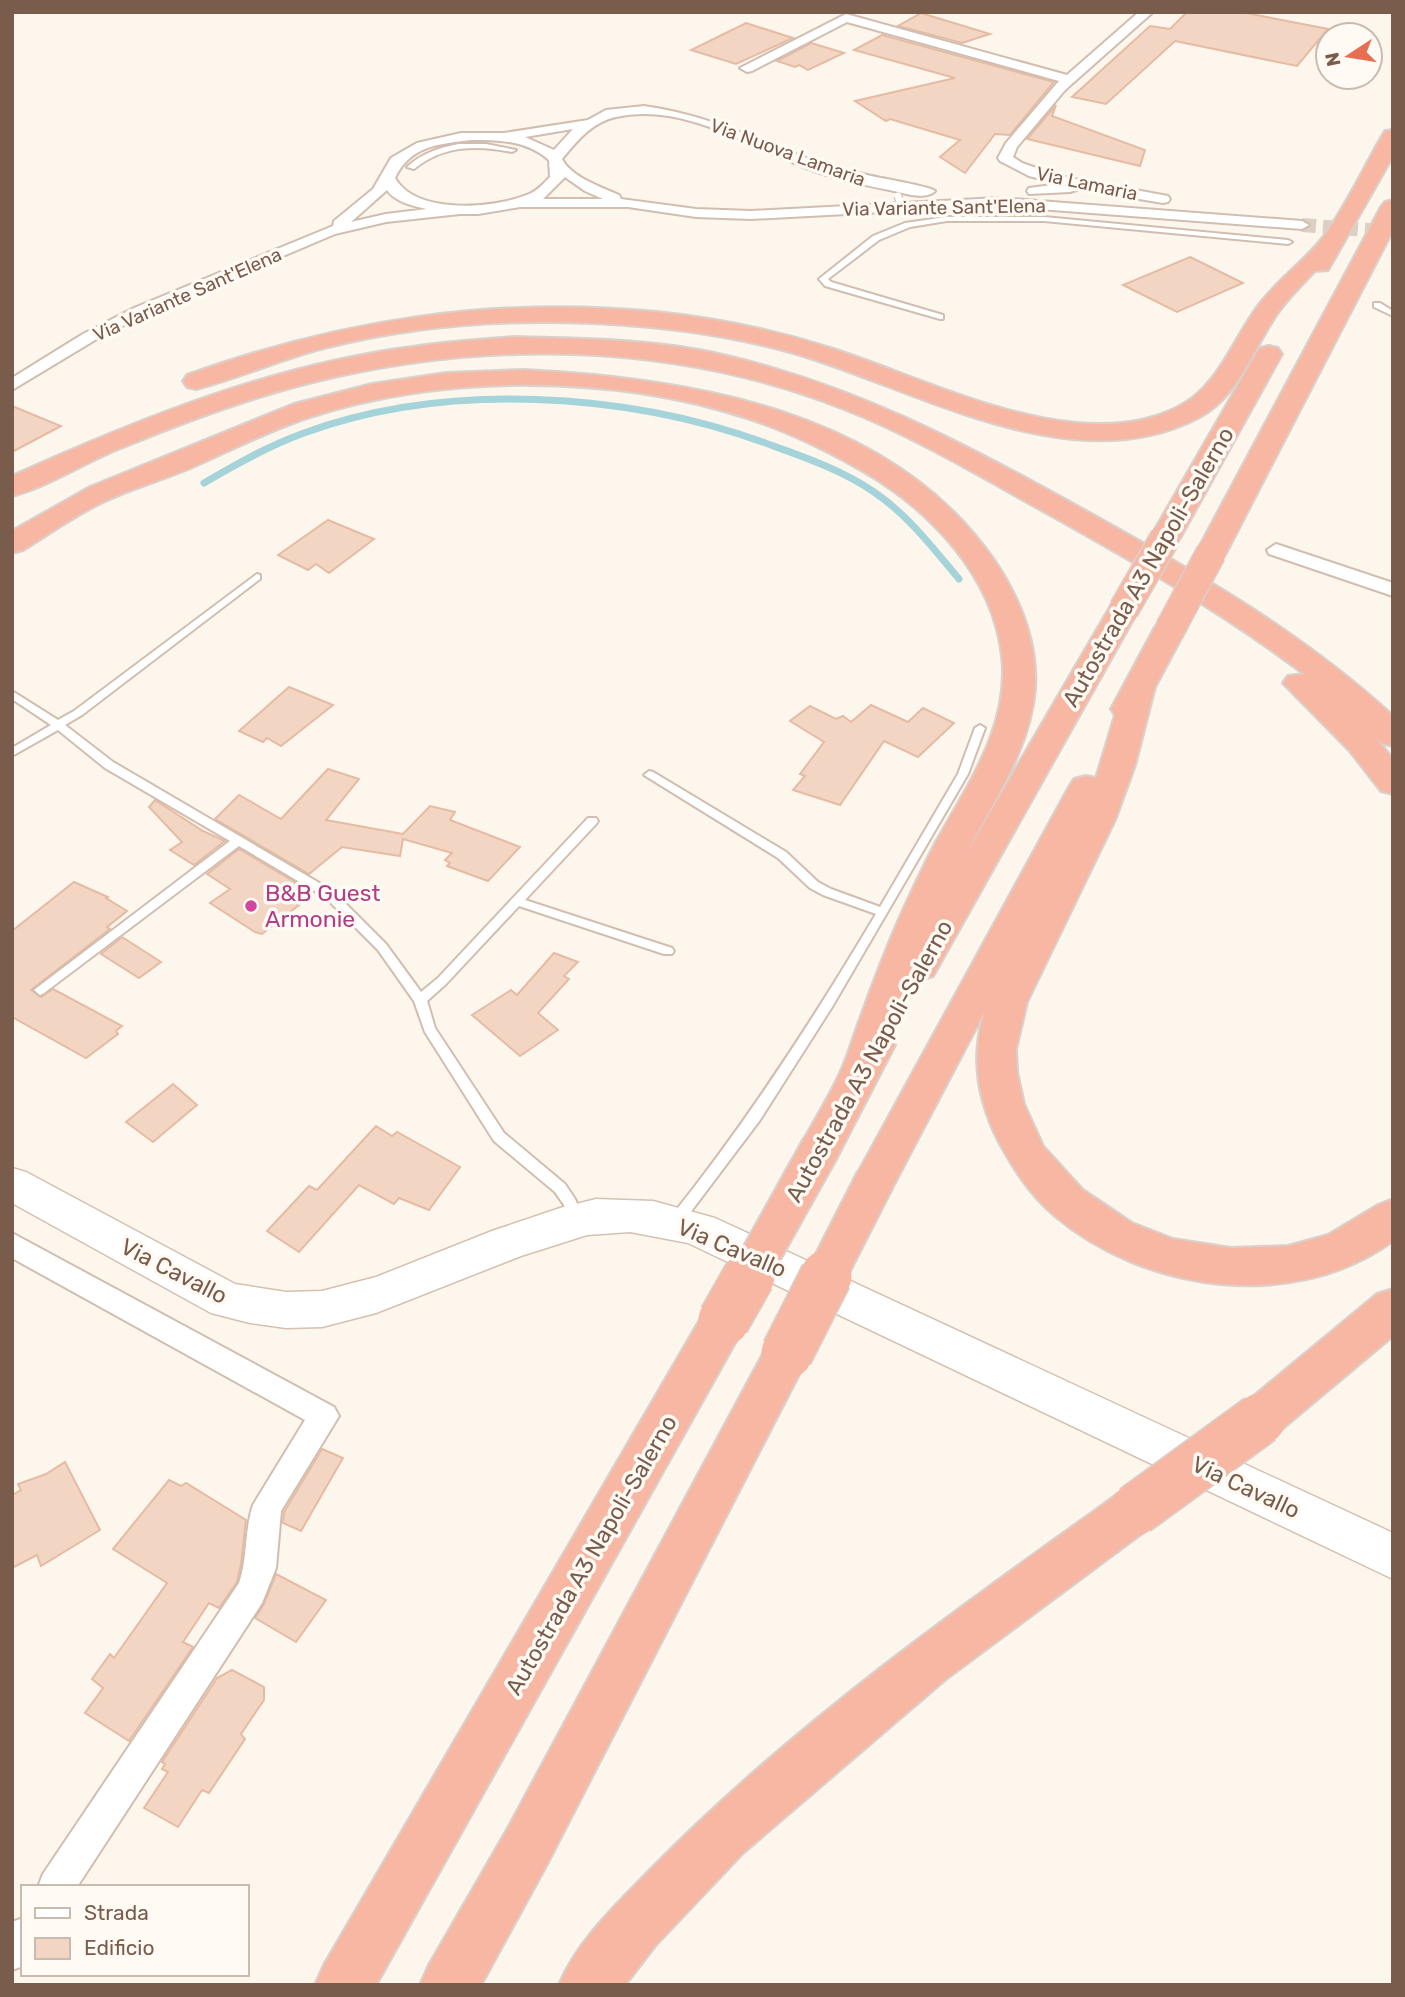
<svg xmlns="http://www.w3.org/2000/svg" width="1405" height="1997" viewBox="0 0 1405 1997" font-family="Rubik,sans-serif">
<rect width="100%" height="100%" fill="#fdf6ec"/>
<g fill="none" stroke-linecap="round" stroke-linejoin="round">
<path stroke="#a5d3da" stroke-width="7" d="M204,483c32,-19 64,-37 100,-50 142,-52 323,-41 464,11 36,13 74,26 106,48 34,23 59,56 85,87"/>
</g>
<g fill="#f3d5c3" stroke="#e6bba3" stroke-width="2">
<polygon points="1187,12 1241,12 1328,29 1297,66 1175,41 1106,104 1072,97 1150,26 1170,29"/>
<polygon points="921,13 990,34 962,43 898,26"/>
<polygon points="746,23 793,38 736,64 691,50"/>
<polygon points="882,35 1054,82 1010,135 995,134 965,173 940,157 960,140 890,119 886,121 855,101 955,78 854,50"/>
<polygon points="811,43 844,53 808,70 799,65 795,67 777,61"/>
<polygon points="1056,105 1052,116 1145,150 1140,166 1027,139"/>
<polygon points="1190,257 1243,283 1177,312 1123,285"/>
<polygon points="12,406 61,426 12,452"/>
<polygon points="328,520 374,539 329,573 316,564 308,570 278,555"/>
<polygon points="289,687 333,705 281,746 267,738 263,742 239,731"/>
<polygon points="871,705 908,722 923,708 954,723 918,757 884,741 840,805 793,790 805,776 800,774 824,742 790,721 810,706 836,719 843,716 851,722"/>
<polygon points="328,769 359,779 326,820 403,834 430,806 455,812 450,820 520,847 488,881 447,866 450,863 445,860 452,853 403,839 400,856 342,847 309,874 215,819 239,795 281,819"/>
<polygon points="155,800 203,831 225,841 194,865 170,850 182,842 149,807"/>
<polygon points="239,849 298,884 284,896 299,905 262,934 255,932 210,903 230,889 207,874"/>
<polygon points="74,882 108,897 106,898 127,911 107,927 110,929 31,990 41,997 53,989 122,1026 116,1031 118,1034 86,1058 12,1017 12,931"/>
<polygon points="122,937 161,962 139,978 101,954"/>
<polygon points="554,953 578,962 564,976 569,979 538,1013 558,1030 520,1056 472,1015 511,990 517,995"/>
<polygon points="173,1084 197,1105 153,1142 126,1122"/>
<polygon points="376,1126 392,1136 397,1132 460,1167 429,1210 399,1198 394,1204 359,1185 299,1252 267,1231 309,1186 317,1190"/>
<polygon points="322,1449 343,1458 301,1531 283,1523 284,1512"/>
<polygon points="65,1462 100,1530 41,1566 37,1555 12,1568 12,1495 21,1490 18,1484 46,1474"/>
<polygon points="169,1480 181,1486 186,1483 246,1520 241,1564 237,1582 219,1608 209,1603 183,1642 193,1647 129,1741 85,1713 103,1688 92,1679 110,1654 114,1658 167,1583 113,1549"/>
<polygon points="276,1574 326,1600 296,1642 255,1618 264,1604"/>
<polygon points="232,1670 264,1687 264,1700 241,1734 245,1739 209,1793 202,1790 178,1827 144,1808 168,1772 162,1769 165,1764 162,1762 217,1678"/>
</g>
<g fill="none" stroke-linecap="round" stroke-linejoin="round">
<polyline stroke="#dcd0c4" stroke-width="14" stroke-dasharray="14 7" stroke-linecap="butt" points="1302,225 1393,232"/>
<g stroke="#d1beb0" stroke-width="4">
<g id="service">
<path d="M459,144h27l30,6 -4,2c-35,-7 -69,-7 -98,17l-7,-2c15,-14 32,-19 52,-23z"/>
<polygon points="947,217 1044,217 1288,240 1292,242 1288,244 1044,221 947,221 910,227 879,240 828,279 831,282 943,315 943,319 940,319 825,286 819,279 873,236 905,223"/>
<polygon points="1374,303 1380,303 1393,311 1393,316 1374,307"/>
<polygon points="257,574 260,575 260,579 82,715 65,725 113,762 333,891 386,944 421,992 438,978 588,818 596,818 598,821 596,824 525,900 672,948 674,951 672,954 664,954 519,906 446,984 427,1001 435,1028 504,1133 565,1184 575,1199 584,1220 582,1224 577,1226 572,1224 564,1205 555,1192 494,1141 425,1032 414,1001 378,950 325,897 239,846 44,993 40,995 34,990 230,841 105,768 58,730 12,756 12,748 51,725 12,699 12,691 58,720 74,711"/>
<path d="M980,725l5,3 -17,46 -136,233 -72,113 -80,106 -5,2 -5,-2 -2,-4 2,-4c77,-96 143,-198 206,-304l-53,-19 -13,-7 -32,-30 -134,-83 5,-4 4,1 133,80 32,30 13,7 49,18 78,-133 17,-46z"/>
</g>
</g>
<g stroke="#d1beb0" stroke-width="4">
<g id="minor">
<polygon points="1139,12 1153,12 1065,90 1017,147 1013,157 1022,163 1059,176 1168,196 1170,199 1168,202 1163,203 1080,189 1070,192 1029,194 1027,191 1029,188 1060,184 1029,176 1000,161 998,158 1006,143 1059,81 847,22 752,71 747,72 740,68 846,14 1067,75"/>
<path d="M644,106c66,9 117,36 178,58 13,5 28,6 41,10 14,4 67,12 72,17 -9,9 -29,3 -41,0 -25,-5 -60,-12 -83,-21 -60,-23 -128,-68 -195,-53 -24,5 -39,24 -54,42 9,18 39,28 57,36l2,4 75,10 55,2 247,-13 304,23 7,4 -7,4 -304,-23 -247,13 -55,-2 -68,-10h-108l-42,7h-18l-74,8 -51,12 -189,80 -51,26 -83,50v-12l71,-44 51,-26 199,-82 1,-5 39,-32 18,-31 26,-15 44,-10h43l84,-13 18,-10zM573,129l-19,21 -29,-13zM471,140c28,0 55,0 78,20l1,17c-6,6 -13,14 -21,17 -35,15 -113,21 -134,-16 15,-32 43,-34 76,-38zM565,177l20,14 18,8h-60zM387,190c8,12 26,16 40,19l-41,5 -35,8z"/>
<polygon points="1276,544 1393,583 1393,596 1269,554 1267,550"/>
<path d="M12,1233l322,174 5,9 -58,95 -5,57 -14,35 -185,284h-39l5,-13 196,-291c9,-25 5,-52 14,-78l52,-85 -293,-162z"/>
<polygon points="23,1918 23,1966 12,1970 12,1922"/>
</g>
</g>
<g stroke="#d6c0b0" stroke-width="3">
<polygon id="secondary" points="12,1168 26,1172 235,1284 286,1292 322,1291 376,1277 492,1231 560,1208 596,1199 653,1201 715,1218 1393,1533 1393,1579 688,1243 630,1232 587,1235 521,1256 376,1313 322,1327 286,1328 250,1323 211,1313 12,1203"/>
</g>
<g stroke="#dad1cd" stroke-width="4">
<g id="motorway">
<path d="M1393,130v26l-65,114 -13,1c-14,15 -29,29 -40,46 -23,35 -38,81 -77,101 -126,65 -280,-28 -401,-64 -66,-19 -136,-28 -205,-31 -89,-4 -182,3 -268,25 -43,11 -85,30 -128,41l-9,-2 -4,-6 4,-6c154,-55 306,-79 470,-63 58,6 117,18 173,36 100,31 246,111 348,59 40,-20 55,-68 80,-101 19,-26 47,-45 66,-70 22,-30 39,-67 58,-100l3,-5z"/>
<polygon points="1393,200 1393,230 1226,553 1222,559 1211,562 1200,559 1196,553 1381,207 1385,202"/>
<path d="M513,337c70,2 141,2 210,18 135,31 243,90 363,156 108,60 216,121 307,205v30l-12,-3 -7,-7 19,23v35l-12,-3 -32,-41 -66,-67 5,-7 16,-2c-82,-62 -171,-113 -261,-163 -65,-36 -130,-75 -199,-102 -169,-67 -356,-70 -531,-27 -65,16 -129,40 -192,66 -36,14 -71,38 -109,48v-20c127,-57 260,-111 400,-129 33,-5 67,-7 101,-10z"/>
<polygon points="1269,346 1278,348 1282,354 1180,538 1175,544 1165,547 1155,544 1150,538 1256,354 1260,348"/>
<path d="M524,370c167,8 367,41 470,190 25,37 44,82 41,129 -5,61 -42,112 -69,165l147,-252 11,-2 11,2 4,7 -206,367 -13,4 -7,-2 -21,61 3,6 -59,114 -15,5 -15,-5 -6,-12c13,-25 28,-48 40,-74 8,-17 13,-36 20,-54 13,-37 27,-73 43,-109 11,-23 21,-46 33,-68 32,-58 74,-116 66,-186 -9,-81 -73,-147 -141,-186 -37,-21 -74,-39 -114,-52 -134,-44 -303,-44 -437,-1 -40,13 -77,32 -115,49 -31,14 -64,22 -94,37 -27,13 -52,31 -78,47l-11,3v-22l78,-44 204,-83 78,-20 74,-11z"/>
<path d="M1170,620l11,2 5,7 -31,58 -20,78 -20,55 -88,182 -11,47 1,23 7,32 19,42 40,44 49,33 41,16 58,9 57,-2 40,-11 50,-30 15,-6v42c-99,72 -248,51 -338,-25 -24,-20 -40,-45 -55,-72 -22,-42 -30,-88 -15,-133l-95,181 -15,5 -15,-5 -6,-12 215,-393 5,-8 12,-3 10,2 19,-63 -4,-6 43,-80 5,-7z"/>
<polygon points="1393,1289 1393,1336 1276,1434 1260,1440 1244,1434 1237,1419 1244,1404 1377,1294"/>
<polygon points="724,1301 740,1306 746,1320 740,1334 376,1985 315,1985 324,1965 708,1306"/>
<polygon points="787,1333 803,1339 810,1353 546,1866 481,1985 420,1985 429,1965 508,1828 771,1339"/>
<path d="M1135,1487l17,7 7,16 -7,16 -206,153 -203,174 -88,93 -30,39h-66c19,-46 61,-84 96,-120 139,-141 302,-256 463,-371z"/>
</g>
</g>
<use href="#service" fill="#fff" fill-rule="evenodd"/>
<use href="#minor" fill="#fff" fill-rule="evenodd"/>
<use href="#secondary" fill="#fff" fill-rule="evenodd"/>
<use href="#motorway" fill="#f7b7a3" fill-rule="evenodd"/>
<g stroke="#d1beb0" stroke-width="9" stroke-linecap="butt">
<polyline id="service-bridge" points="898,196 904,215"/>
</g>
<g stroke="#dad1cd" stroke-width="32" stroke-linecap="butt">
<g id="motorway-bridge-far2">
<polyline points="1124,609 1165,538"/>
<polyline points="1170,629 1211,553"/>
</g>
</g>
<g stroke="#dad1cd" stroke-width="42" stroke-linecap="butt">
<g id="motorway-bridge-far1">
<polyline points="748,1278 821,1147"/>
<polyline points="825,1278 875,1180"/>
</g>
</g>
<g stroke="#dad1cd" stroke-width="54" stroke-linecap="butt">
<g id="motorway-bridge">
<polyline points="724,1320 749,1276"/>
<polyline points="787,1353 826,1276"/>
<polyline points="1135,1510 1260,1419"/>
</g>
</g>
<use href="#service-bridge" stroke="#fff" stroke-width="7"/>
<use href="#motorway-bridge-far2" stroke="#f7b7a3" stroke-width="29"/>
<use href="#motorway-bridge-far1" stroke="#f7b7a3" stroke-width="38"/>
<use href="#motorway-bridge" stroke="#f7b7a3" stroke-width="51"/>
</g>
<circle fill="#d1479c" stroke="#fffaf3" stroke-width="2.5" cx="251" cy="906" r="7"/>
<g text-anchor="middle" stroke-width="7" stroke-linejoin="round" paint-order="stroke">
<g font-size="19" fill="#7a5c4d" stroke="#fffaf3">
<text transform="translate(788 152) rotate(20)" y="7">Via Nuova Lamaria</text>
<text transform="translate(1087 183) rotate(12)" y="7">Via Lamaria</text>
<text transform="translate(944 207) rotate(-1)" y="7">Via Variante Sant'Elena</text>
<text transform="translate(187 294) rotate(-24)" y="7">Via Variante Sant'Elena</text>
</g>
<g font-size="23" fill="#7a5c4d" stroke="#fffaf3">
<text transform="translate(1148 567) rotate(-60)" y="8">Autostrada A3 Napoli-Salerno</text>
<text transform="translate(869 1061) rotate(-61)" y="8">Autostrada A3 Napoli-Salerno</text>
<text transform="translate(732 1248) rotate(23)" y="8">Via Cavallo</text>
<text transform="translate(174 1271) rotate(27)" y="8">Via Cavallo</text>
<text transform="translate(1246 1487) rotate(25)" y="8">Via Cavallo</text>
<text transform="translate(591 1555) rotate(-60)" y="8">Autostrada A3 Napoli-Salerno</text>
</g>
<g font-size="23" fill="#b23c85" stroke="#fffaf3" text-anchor="start">
<text x="265" y="901">B&amp;B Guest<tspan x="265" dy="26">Armonie</tspan></text>
</g>
</g>
<rect width="1405" height="1997" fill="none" stroke="#7a5c4d" stroke-width="28"/>
<rect x="21" y="1885" width="228" height="91" fill="#fffaf3" stroke="#cabbb1" stroke-width="2"/>
<rect x="35" y="1908" width="35" height="10" fill="#ffffff" stroke="#cabbb1" stroke-width="2"/>
<text x="84" y="1920" font-size="21" fill="#7a5c4d">Strada</text>
<rect x="35" y="1938" width="35" height="21" fill="#f3d5c3" stroke="#cabbb1" stroke-width="2"/>
<text x="84" y="1955" font-size="21" fill="#7a5c4d">Edificio</text>
<g transform="translate(1349 56) rotate(258)"><circle r="33" fill="#fffaf3" stroke="#cabbb1" stroke-width="2"/>
<path d="M0-5L12 26L0 18L-12 26Z" fill="#e76f51"/>
<text y="-10" font-size="19" font-weight="bold" text-anchor="middle" fill="#7a5c4d">N</text>
</g>
</svg>
